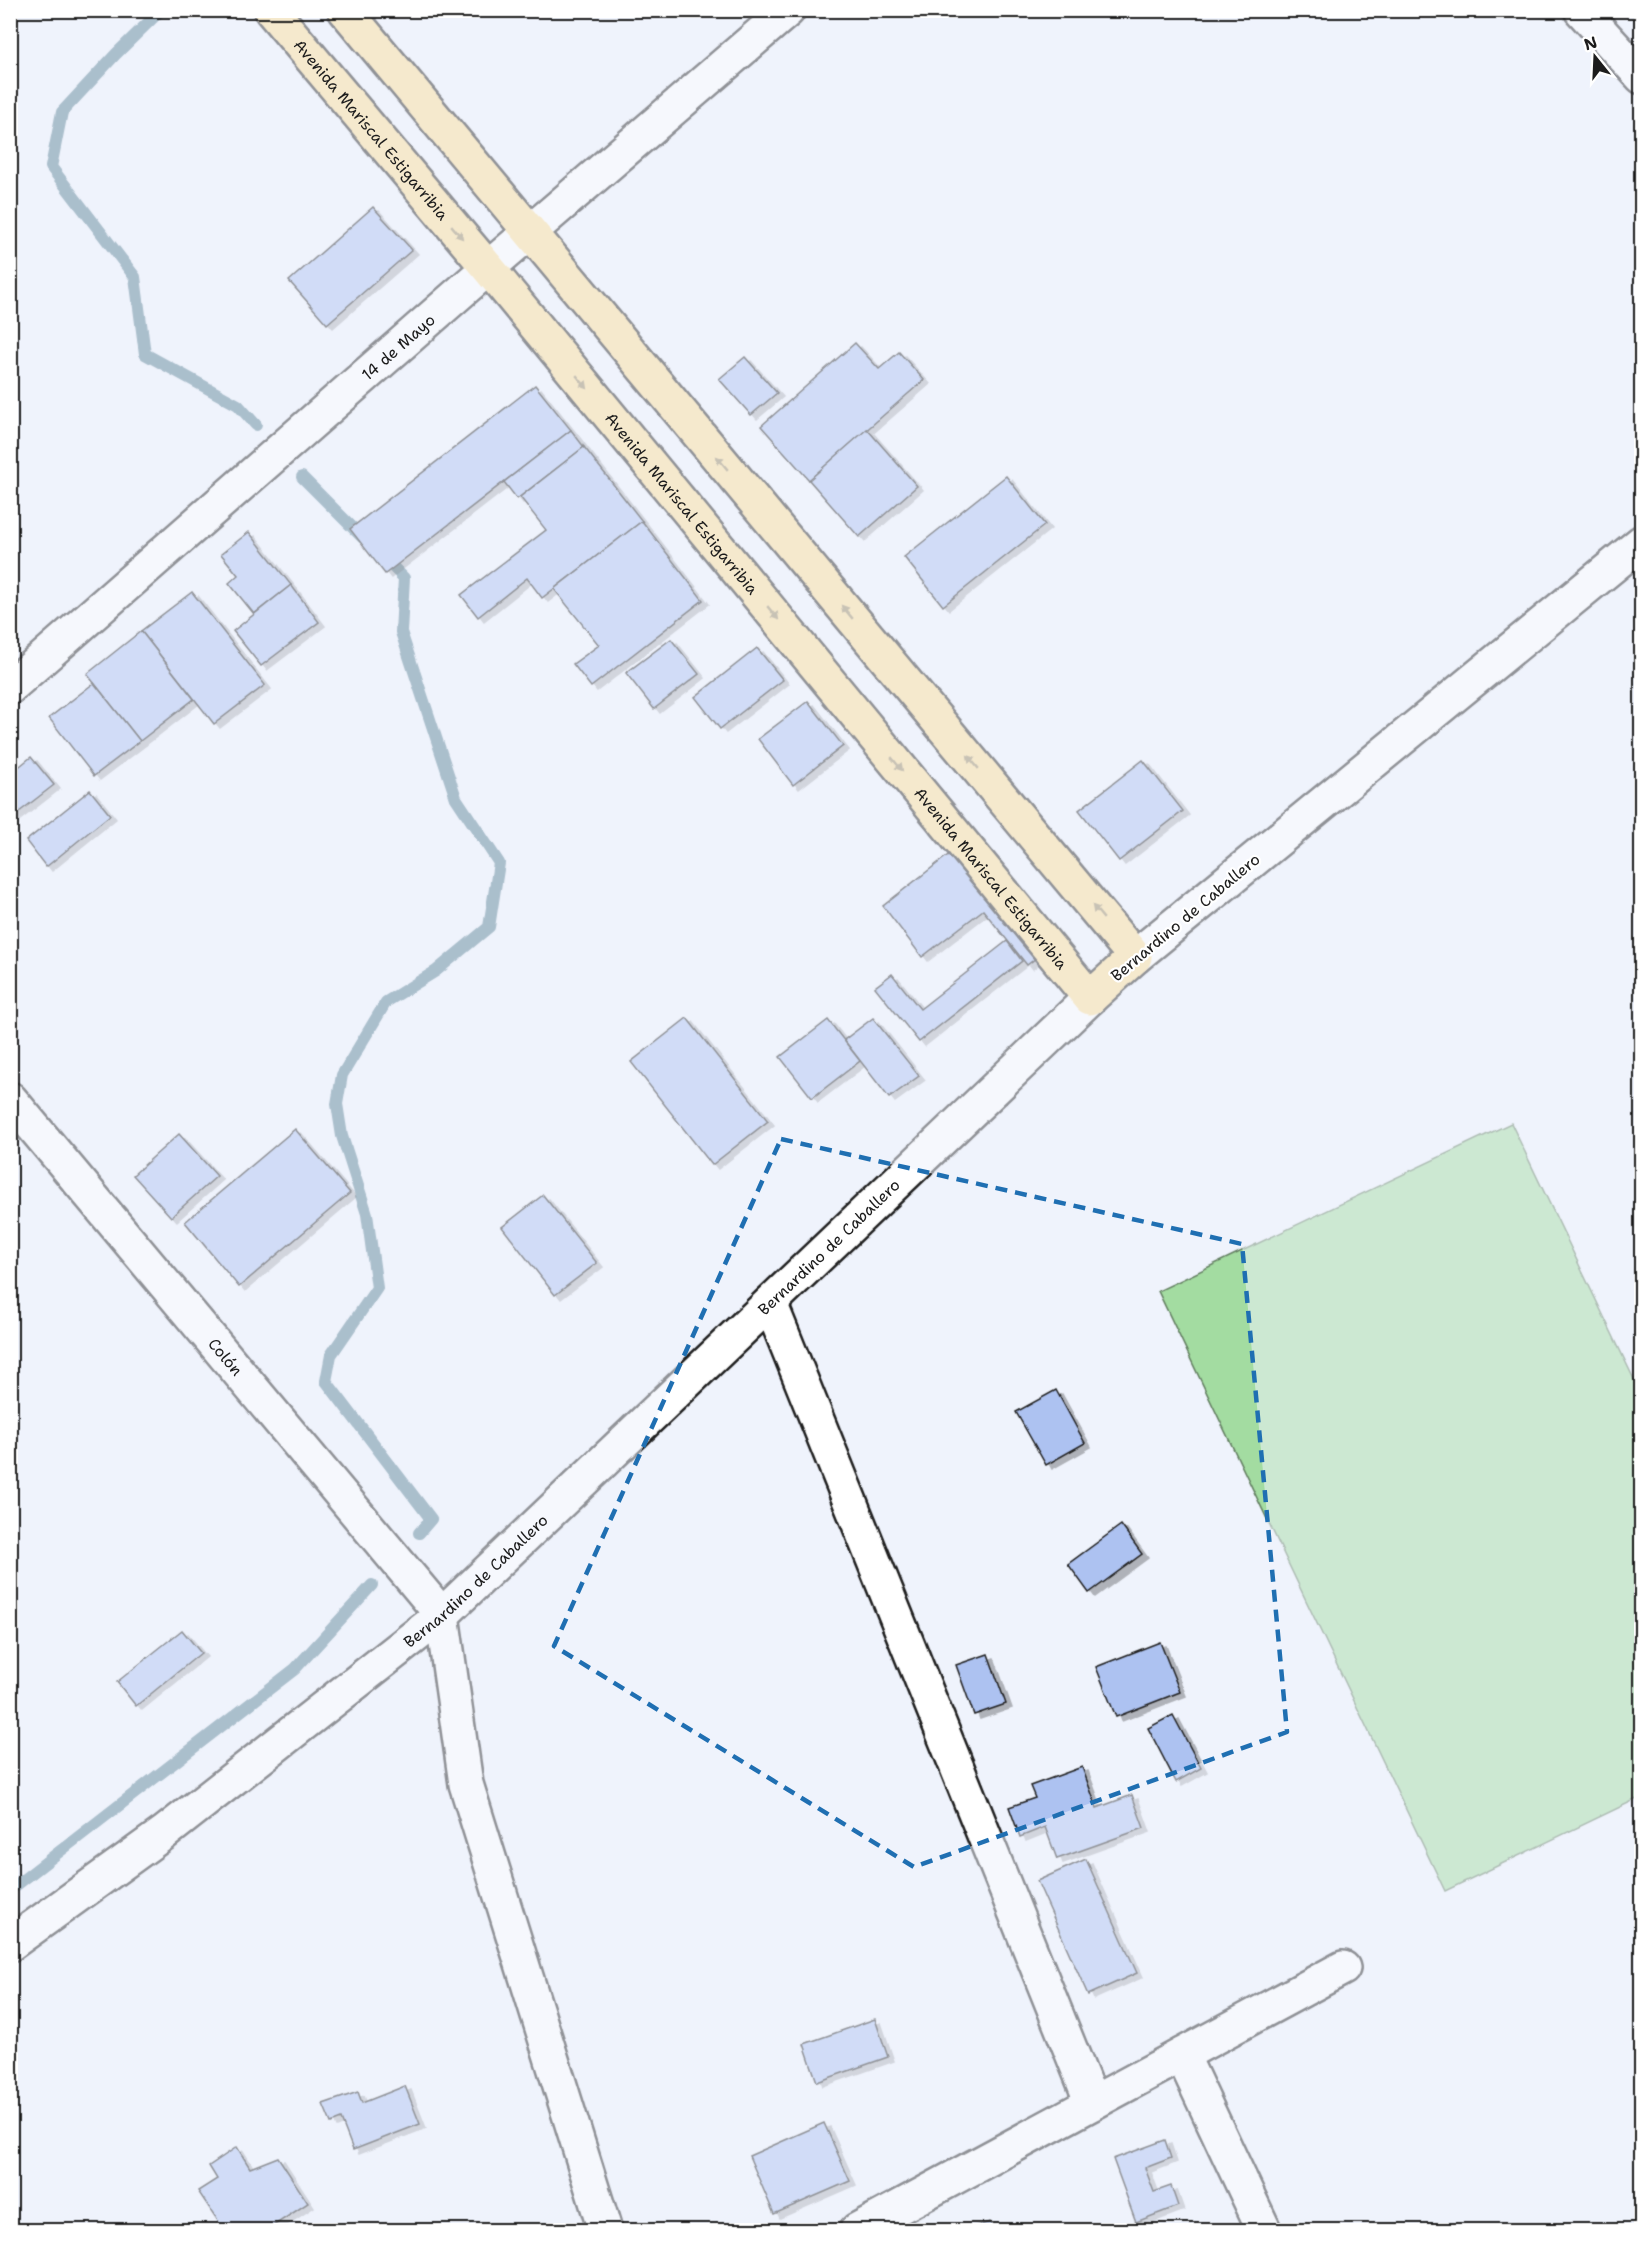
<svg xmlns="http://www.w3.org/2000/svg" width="1652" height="2241" viewBox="0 0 1652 2241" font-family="'Shantell Sans',sans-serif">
<defs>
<filter id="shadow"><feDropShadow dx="6" dy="4" stdDeviation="0" flood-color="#0004"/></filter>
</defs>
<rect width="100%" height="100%" fill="#eff3fc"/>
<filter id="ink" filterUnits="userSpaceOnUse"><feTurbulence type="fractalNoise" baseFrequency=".0167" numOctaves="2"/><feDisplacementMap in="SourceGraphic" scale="12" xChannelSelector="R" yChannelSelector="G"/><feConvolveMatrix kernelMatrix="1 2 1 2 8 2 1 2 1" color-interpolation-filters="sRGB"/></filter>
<g filter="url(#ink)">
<polygon fill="#a3dca1" stroke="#607c5e" stroke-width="1.5" points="1511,1123 1641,1394 1641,1797 1445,1891 1158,1291"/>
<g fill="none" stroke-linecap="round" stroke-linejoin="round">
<g stroke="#598193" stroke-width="12">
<polyline points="161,10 116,54 62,112 51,167 135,277 145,354 238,405 256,425"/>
<polyline points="302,477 363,538"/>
<polyline points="382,556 404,578 401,632 456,798 499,863 489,927 436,971 386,1002 342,1075 337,1104 342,1136 367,1214 377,1288 331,1355 326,1381 431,1519 419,1533"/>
<polyline points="10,1890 295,1669 372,1585"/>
</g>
</g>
<g fill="#adc2f1" stroke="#1c1c1c" stroke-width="1.5" filter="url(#shadow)">
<polygon points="373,207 412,250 327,324 289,281"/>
<polygon points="855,343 879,369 899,352 924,380 809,480 761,426"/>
<polygon points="745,357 777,393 751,415 719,379"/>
<polygon points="535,385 571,430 385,574 350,529"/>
<polygon points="867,429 917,486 859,537 809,480"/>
<polygon points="571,430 584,447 517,499 504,482"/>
<polygon points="584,447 642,521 542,598 527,578 478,617 461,595 546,530 520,497"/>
<polygon points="1006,476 1045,525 943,606 904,557"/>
<polygon points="642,521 703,600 591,687 573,664 599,645 554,589"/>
<polygon points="249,532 291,585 254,614 229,583 238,575 221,554"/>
<polygon points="291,585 319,622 261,666 233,631"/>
<polygon points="192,592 265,685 214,724 141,631"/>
<polygon points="141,631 194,699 140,741 87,674"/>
<polygon points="671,639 699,674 654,709 626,673"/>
<polygon points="757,648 783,680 720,729 695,697"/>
<polygon points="94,683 140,741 94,776 49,718"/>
<polygon points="808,701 843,746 793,785 758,739"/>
<polygon points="31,757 54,785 10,819 10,774"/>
<polygon points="1143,760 1183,811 1119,861 1079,810"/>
<polygon points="90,790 110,815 46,867 26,841"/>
<polygon points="961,845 1045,951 1027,965 983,910 922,957 883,906"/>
<polygon points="1007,941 1022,961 919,1042 875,987 892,974 920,1009"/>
<polygon points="687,1018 768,1121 712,1165 631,1062"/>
<polygon points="873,1018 919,1076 889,1098 844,1040"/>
<polygon points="828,1020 860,1061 812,1098 780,1057"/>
<polygon points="295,1129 350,1193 239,1287 185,1222"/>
<polygon points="179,1134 217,1176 171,1217 133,1175"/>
<polygon points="543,1195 597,1263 555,1295 502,1227"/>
<polygon points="1056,1390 1085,1443 1046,1465 1016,1412"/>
<polygon points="1121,1525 1142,1554 1089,1593 1068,1564"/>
<polygon points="182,1630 201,1653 136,1706 117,1682"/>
<polygon points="1160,1642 1180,1692 1116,1717 1096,1667"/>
<polygon points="988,1654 1006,1704 974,1715 956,1665"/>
<polygon points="1173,1715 1201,1768 1176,1782 1148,1728"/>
<polygon points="1082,1767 1097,1808 1132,1795 1144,1828 1057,1859 1045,1827 1020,1837 1009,1807 1035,1798 1030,1786"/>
<polygon points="1086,1859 1137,1973 1088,1995 1037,1881"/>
<polygon points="875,2019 888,2057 817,2082 804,2044"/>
<polygon points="405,2086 420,2124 353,2150 341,2119 331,2123 323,2104 358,2092 362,2103"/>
<polygon points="824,2123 850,2181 774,2214 749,2156"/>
<polygon points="1165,2140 1171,2158 1145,2168 1154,2192 1171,2186 1178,2206 1136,2222 1113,2159"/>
<polygon points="237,2147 250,2168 278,2157 308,2203 267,2230 224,2230 198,2191 217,2179 209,2166"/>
<polygon points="990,2222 993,2230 964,2230"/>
</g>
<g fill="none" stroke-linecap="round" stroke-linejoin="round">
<g stroke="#1c1c1c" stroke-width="38">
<g id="minor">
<polyline points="1581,10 1642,77"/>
<path id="s1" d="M10,687l478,-419 300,-258"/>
<polyline points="1135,957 1642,542"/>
<path id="s2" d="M10,1099l432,516"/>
<polyline points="770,1303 1092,2103"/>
<polyline points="442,1615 466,1784 605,2230"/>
<path id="s3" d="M10,1944l154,-111 278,-218 648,-617"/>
<polyline points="1182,2055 1264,2230"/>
<polyline points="857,2230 1343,1968"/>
</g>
</g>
<g stroke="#1c1c1c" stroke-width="38">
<g id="major">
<path id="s4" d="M271,10l217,258 602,730 45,-41 -790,-947"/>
</g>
</g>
<use href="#minor" stroke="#fff" stroke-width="33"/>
<use href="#major" stroke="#fdde96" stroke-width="33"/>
</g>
<defs><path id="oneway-solid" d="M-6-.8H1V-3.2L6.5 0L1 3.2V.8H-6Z" transform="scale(1.5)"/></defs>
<g fill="#98875f">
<use href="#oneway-solid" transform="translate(457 232) rotate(50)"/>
<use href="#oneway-solid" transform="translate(582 382) rotate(50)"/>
<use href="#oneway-solid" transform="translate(722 463) rotate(-130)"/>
<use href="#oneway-solid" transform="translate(847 612) rotate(-130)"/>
<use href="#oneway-solid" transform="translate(773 613) rotate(50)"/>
<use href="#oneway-solid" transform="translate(973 762) rotate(-130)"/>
<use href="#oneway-solid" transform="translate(897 764) rotate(50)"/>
<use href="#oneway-solid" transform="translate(1098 912) rotate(-130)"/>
</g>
</g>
<path d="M0 0H1652V2241H0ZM781,1139l461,105 45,488 -373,135 -360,-221z" fill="#eff3fc" fill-opacity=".55" fill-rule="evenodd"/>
<path fill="none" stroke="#1f6fb2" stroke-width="4.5" stroke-dasharray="12 8" stroke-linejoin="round" d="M781,1139l461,105 45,488 -373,135 -360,-221z"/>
<g text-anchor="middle" stroke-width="4.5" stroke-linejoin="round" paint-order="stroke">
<g font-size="16" fill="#1c1c1c" stroke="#fff">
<text dy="6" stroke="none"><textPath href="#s4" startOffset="156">Avenida Mariscal Estigarribia</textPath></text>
<text dy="6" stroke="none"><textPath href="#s1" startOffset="516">14 de Mayo</textPath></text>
<text dy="6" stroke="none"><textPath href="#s4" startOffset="642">Avenida Mariscal Estigarribia</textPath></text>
<text dy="6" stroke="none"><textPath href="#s4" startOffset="1128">Avenida Mariscal Estigarribia</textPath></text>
<text transform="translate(1185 917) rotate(-40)" y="6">Bernardino de Caballero</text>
<text dy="6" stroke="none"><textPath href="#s3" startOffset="1077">Bernardino de Caballero</textPath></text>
<text dy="6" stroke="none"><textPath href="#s2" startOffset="336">Colón</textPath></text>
<text dy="6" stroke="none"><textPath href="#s3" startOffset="591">Bernardino de Caballero</textPath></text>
</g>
</g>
<rect width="1652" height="2241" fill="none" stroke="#fff" stroke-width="36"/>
<rect x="18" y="18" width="1616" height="2205" fill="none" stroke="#1c1c1c" stroke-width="2" filter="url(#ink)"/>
<g transform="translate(1595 57) rotate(342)" stroke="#ffffff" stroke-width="4.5" paint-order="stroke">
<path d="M0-4.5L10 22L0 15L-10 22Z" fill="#1c1c1c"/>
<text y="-9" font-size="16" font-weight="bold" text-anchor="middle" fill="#1c1c1c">N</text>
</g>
</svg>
